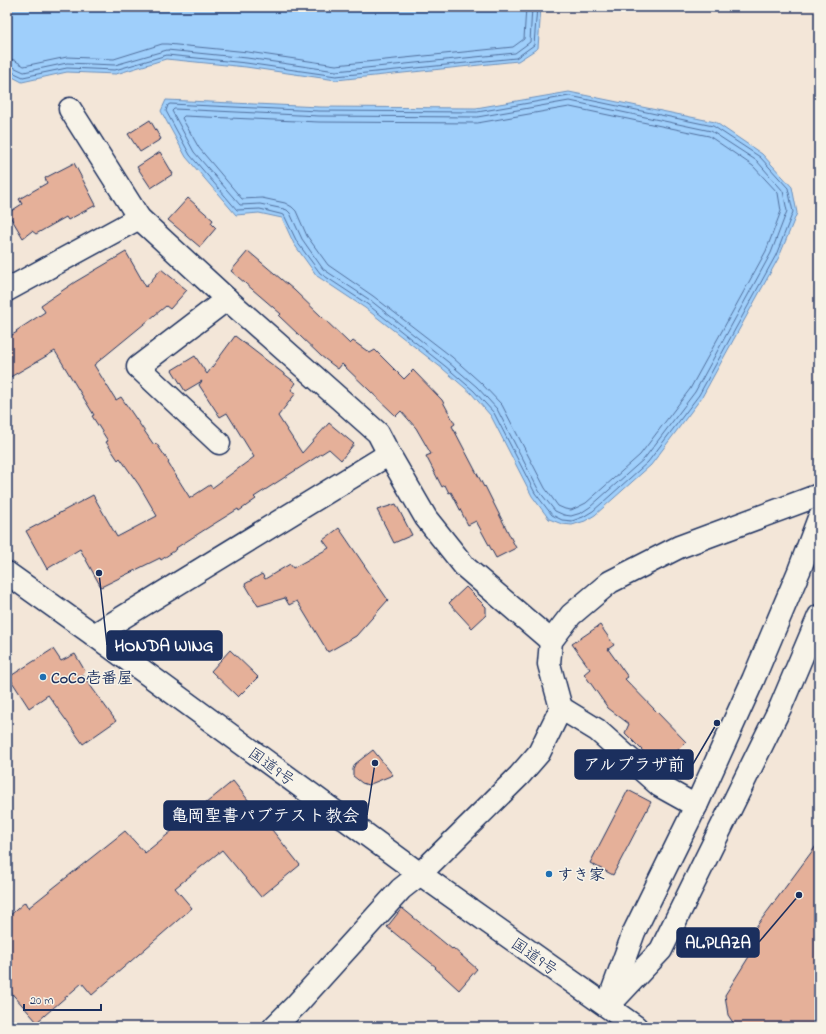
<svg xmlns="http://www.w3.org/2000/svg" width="826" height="1034" viewBox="0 0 826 1034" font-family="'Indie Flower','Klee One',sans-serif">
<rect width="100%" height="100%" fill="#f3e6d8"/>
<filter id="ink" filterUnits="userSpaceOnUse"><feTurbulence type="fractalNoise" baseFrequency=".025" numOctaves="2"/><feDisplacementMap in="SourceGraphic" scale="8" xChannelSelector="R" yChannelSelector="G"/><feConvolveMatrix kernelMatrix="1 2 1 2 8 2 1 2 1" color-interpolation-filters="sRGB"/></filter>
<g filter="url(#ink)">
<g fill="#9fcffb" stroke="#6a8fbc">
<polygon points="7,7 541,7 538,48 518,61 336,80 246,67 166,59 116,74 67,72 22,82 7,74"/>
<polygon points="569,92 715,122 762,154 792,187 797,213 779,257 702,397 651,465 595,515 585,521 572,525 562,524 549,519 532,496 491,416 471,393 443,369 365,308 317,276 294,244 282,218 259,213 236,215 186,157 161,111 166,100 320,107 476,108"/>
</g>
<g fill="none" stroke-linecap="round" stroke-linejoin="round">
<g stroke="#506f9d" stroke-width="1">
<polyline points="7,59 14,60 24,66 67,57 114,59 162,44 167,44 248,52 336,65 513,47 524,39 526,7"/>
<polyline points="7,65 11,66 24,72 67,63 115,65 167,50 247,58 336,71 515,53 530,42 532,7"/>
<polyline points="7,70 10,71 23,77 67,68 115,70 167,55 246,63 336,76 516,58 534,45 537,7"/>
<polygon points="570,96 713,126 760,157 788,188 793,212 776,255 699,395 648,462 593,511 583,517 572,521 562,520 552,515 535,493 494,413 474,391 445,366 367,304 320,273 297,242 284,215 260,209 237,210 190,155 166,111 168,105 170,104 319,111 477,112"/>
<polygon points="570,101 711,131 757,161 783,191 787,211 771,253 695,392 644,459 590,507 581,513 571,516 564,515 555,511 539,491 497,409 477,387 448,362 370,300 323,269 302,239 290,213 287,210 284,209 260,204 240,205 194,152 172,111 174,109 319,116 477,117"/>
<polygon points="570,107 709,136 753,166 778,193 781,211 766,251 690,389 640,455 586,503 578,507 571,510 565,509 558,506 545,488 502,405 481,383 452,357 373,296 328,265 307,236 296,211 292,207 285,203 262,198 242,199 199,148 182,118 184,116 319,122 477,123"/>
</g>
</g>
<g fill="#e5b099" stroke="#1b2f5e">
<polygon points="150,120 161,139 140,152 128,134"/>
<polygon points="160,152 173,174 151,188 137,167"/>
<polygon points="74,163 96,205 68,220 66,217 36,234 32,231 23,238 8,213 22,204 19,199 47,183 45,178"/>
<polygon points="188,198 213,220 211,223 216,228 200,247 168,220"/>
<polygon points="248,251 294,290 350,344 353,341 370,353 375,350 404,379 413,370 442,400 455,424 452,426 484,487 485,486 516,548 496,558 476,521 468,525 451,492 449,493 445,485 442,487 426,456 431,454 416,428 401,411 396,416 342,364 338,369 321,356 279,316 281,314 231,271"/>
<polygon points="126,252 146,287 161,269 187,290 170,309 166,306 94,365 116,400 121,397 154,445 156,443 169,462 168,463 190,498 210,485 212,488 254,457 227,413 220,417 199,385 202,381 185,391 172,370 195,356 207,374 235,336 296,383 291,390 296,393 278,416 302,453 329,423 354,444 341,460 329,449 254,497 256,499 239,511 238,509 209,527 176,548 177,549 161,560 160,558 101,587 80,549 47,569 26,531 93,495 117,537 157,516 139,485 120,458 118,460 106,442 108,441 92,416 94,415 55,351 7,379 7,338 17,332 16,331 45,312 41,305 75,282"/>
<polygon points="396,504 412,535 394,543 377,510"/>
<polygon points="339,528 388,600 356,636 328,652 297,601 289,605 285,598 258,606 245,584 262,574 265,579 290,564 293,568 329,548 323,540"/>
<polygon points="466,587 486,607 486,615 472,628 449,603"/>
<polygon points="600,625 614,645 608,649 628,677 625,679 686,742 665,763 658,767 646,757 647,755 625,733 629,724 608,708 584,674 590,669 572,644"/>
<polygon points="53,649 61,661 75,654 85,671 82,674 116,721 83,744 48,695 29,708 9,677"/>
<polygon points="230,650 258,677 238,697 211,671"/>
<polygon points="373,750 393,775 368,785 362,783 353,776 353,769 355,764"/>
<polygon points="233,781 300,865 261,897 222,850 175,888 192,908 92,995 82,983 37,1022 7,988 7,918 25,902 28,908 125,831 145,853"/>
<polygon points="628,790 651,802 613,875 590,863"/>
<polygon points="819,842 819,1027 736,1027 728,1015 725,995 750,955 741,947"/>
<polygon points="402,908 452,949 453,948 477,969 459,990 435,968 436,967 387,927"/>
</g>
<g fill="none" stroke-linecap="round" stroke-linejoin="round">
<g stroke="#1b2f5e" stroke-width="25">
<g id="street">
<polyline points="70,109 139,218 227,299 378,433 389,454 426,518 465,567 551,641"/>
<polyline points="7,290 139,218"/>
<polyline points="219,443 138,367 227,299"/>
<polyline points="94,635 389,454"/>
<polyline points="561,708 597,730 660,786 696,806"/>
<polyline points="274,1027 296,1005 401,889 420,874 519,776 539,753 561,708 549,664 551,641 571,615 610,582 679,547 819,495"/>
</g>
</g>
<g stroke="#1b2f5e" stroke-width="25">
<g id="secondary">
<polyline points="614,1000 661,950 781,706 819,616"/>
<polyline points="607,1006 634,932 696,806 753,680 799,571 819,518"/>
</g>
</g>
<g stroke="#1b2f5e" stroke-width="25">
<polyline id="highway" points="7,573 94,635 420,874 636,1027"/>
</g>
<use href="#street" stroke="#f7f3e8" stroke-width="22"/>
<use href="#secondary" stroke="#f7f3e8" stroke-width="22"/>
<use href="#highway" stroke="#f7f3e8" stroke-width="22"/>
</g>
</g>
<g fill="#1f6fb2" stroke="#f7f3e8" stroke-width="1.5">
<circle cx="43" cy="677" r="4"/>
<circle cx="549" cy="874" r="4"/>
</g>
<g text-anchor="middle" stroke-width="3" stroke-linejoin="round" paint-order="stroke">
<g font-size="16" font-weight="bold" fill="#1b2f5e" stroke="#f7f3e8" text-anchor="start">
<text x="51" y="683">CoCo壱番屋</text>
<text x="557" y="880">すき家</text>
</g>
<g font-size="16" fill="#1b2f5e" stroke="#f7f3e8">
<text transform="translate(272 766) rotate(36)" y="6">国道9号</text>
<text transform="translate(535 956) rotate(35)" y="6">国道9号</text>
</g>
</g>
<path fill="none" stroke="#1b2f5e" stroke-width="1.5" d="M99 573L107 645M717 723L693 764M375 763L367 815M799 895L759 942"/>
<g fill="#1b2f5e" stroke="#f7f3e8" stroke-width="1.5">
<circle cx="99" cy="573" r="4"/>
<circle cx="717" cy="723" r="4"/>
<circle cx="375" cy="763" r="4"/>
<circle cx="799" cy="895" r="4"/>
</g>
<g fill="#1b2f5e" stroke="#1b2f5e" stroke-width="1.5">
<rect x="107" y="631" width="115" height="29" rx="4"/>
<rect x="575" y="750" width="118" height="29" rx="4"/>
<rect x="164" y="801" width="203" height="29" rx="4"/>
<rect x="677" y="928" width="82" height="29" rx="4"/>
</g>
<g font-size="17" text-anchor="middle" font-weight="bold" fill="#fff">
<text x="164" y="651">HONDA WING</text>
<text x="634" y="770">アルプラザ前</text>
<text x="265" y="821">亀岡聖書パブテスト教会</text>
<text x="718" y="948">AL.PLAZA</text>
</g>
<rect width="826" height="1034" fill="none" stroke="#f7f3e8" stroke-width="24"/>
<rect x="12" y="12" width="802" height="1010" fill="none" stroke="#1b2f5e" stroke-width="1.5" filter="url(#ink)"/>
<path d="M24 1004v6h77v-6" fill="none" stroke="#1b2f5e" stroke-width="2"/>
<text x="30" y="1004" font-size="12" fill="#1b2f5e" stroke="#f7f3e8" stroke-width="3" paint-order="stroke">20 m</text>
</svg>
